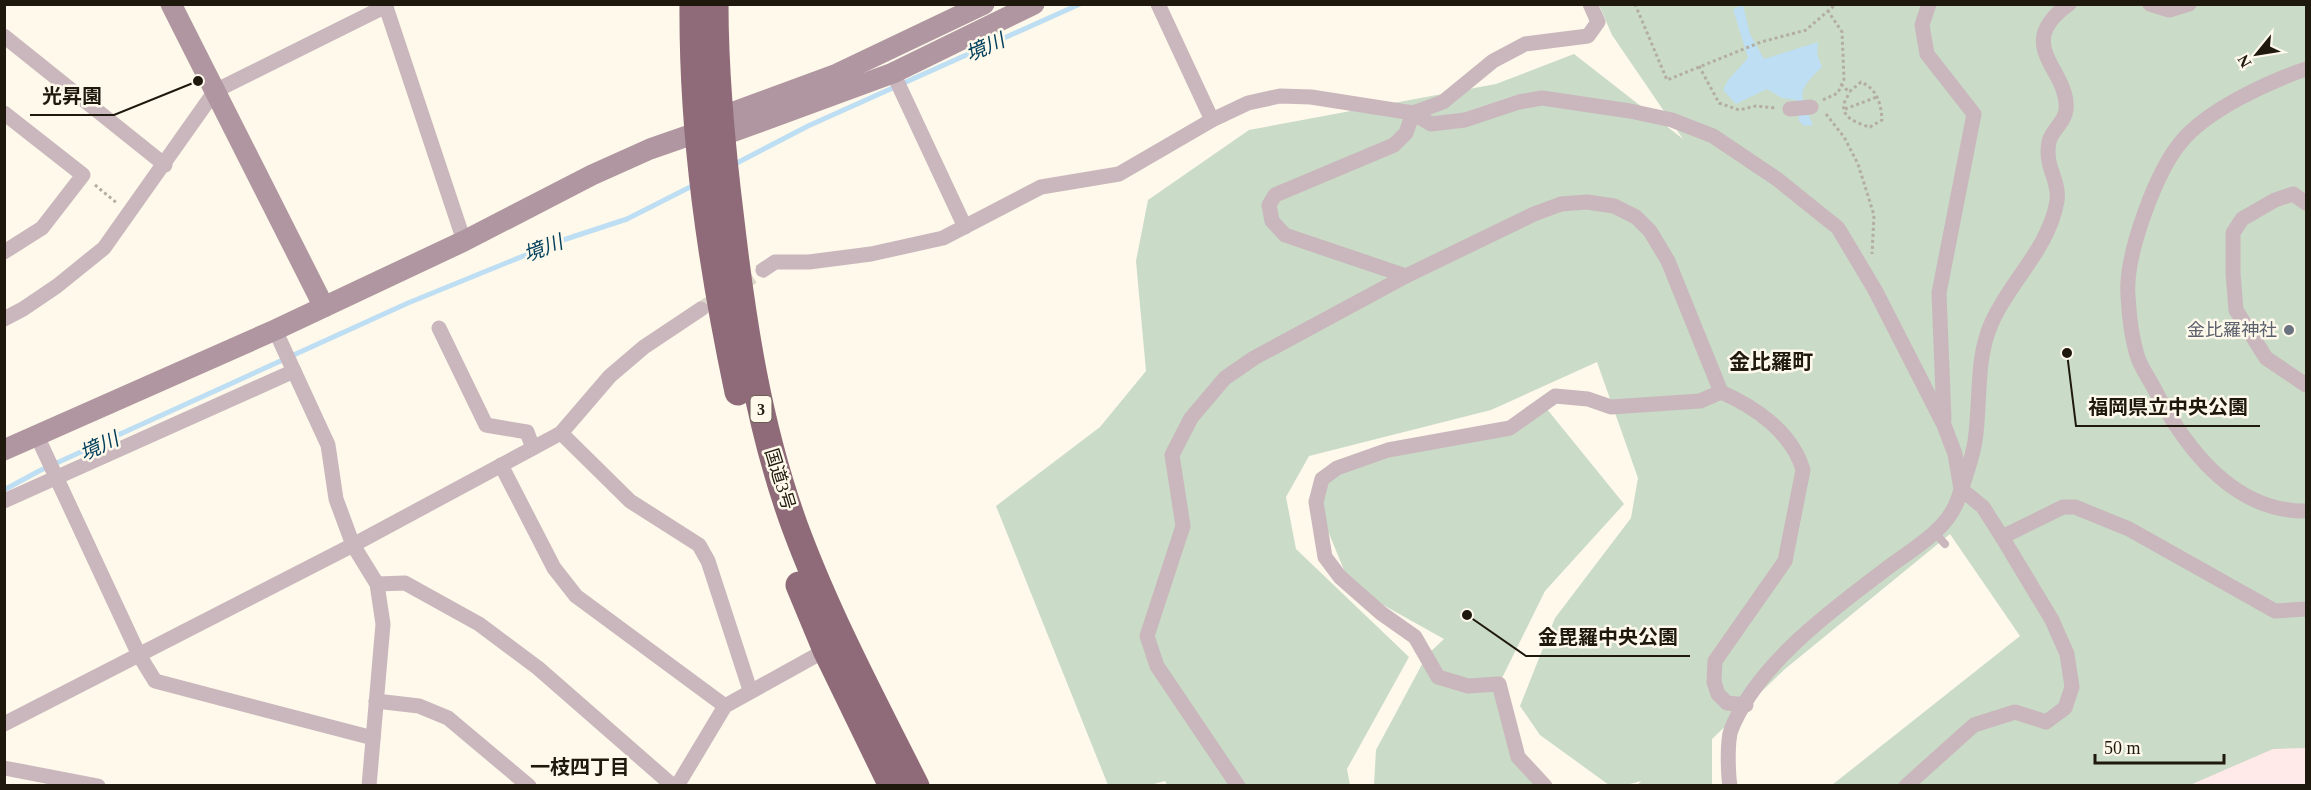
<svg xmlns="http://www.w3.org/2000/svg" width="2311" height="790" viewBox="0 0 2311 790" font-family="'Times New Roman','Noto Sans JP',serif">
<rect width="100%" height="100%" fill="#fef9ea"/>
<polygon fill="#ffe9e9" points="2306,722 2306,785 2154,786"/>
<g fill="#cadbc7">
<polygon points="1599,5 2306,5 2306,748 2273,749 2190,785 1832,785 2020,636 1950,534 1785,669 1712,739 1712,785 1638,785 1641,781 1626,785 1609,785 1540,735 1520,706 1555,618 1631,518 1638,478 1597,362 1491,410 1309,456 1286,497 1296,549 1409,657 1347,769 1350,785 1168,786 1165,781 1150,785 1108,785 996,506 1100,427 1146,371 1136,261 1148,200 1249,130 1496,84 1574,54 1683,139 1612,35"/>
<polygon points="1542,403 1624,504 1545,591 1499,684 1518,757 1545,785 1374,785 1376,750 1427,655 1444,639 1351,587 1316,502 1337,468 1510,428"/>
</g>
<path fill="#bddef3" d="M1743,5l7,29 14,25 54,-17 -1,12 5,13c-27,26 -22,26 -9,58l-9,1 -5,-5 -3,-21 -14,-2 -15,-9 -31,15 -13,-14 5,-10 20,-22 -15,-49z"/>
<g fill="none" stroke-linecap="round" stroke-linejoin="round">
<g stroke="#bddef3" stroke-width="5">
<polyline points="733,165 808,126 1080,4"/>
<polyline points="4,490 39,471 408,303 560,241 627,219 696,184"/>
</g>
<polyline stroke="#dcd7c9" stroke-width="15" stroke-dasharray="15 8" stroke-linecap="butt" points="701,309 763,270"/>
<g stroke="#b3aea0" stroke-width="3" stroke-dasharray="3 3" stroke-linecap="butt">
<polyline points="1635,4 1667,80 1761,42 1806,30 1836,4"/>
<polyline points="1699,66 1719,103 1739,110 1756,106 1775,108"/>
<path d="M1841,84l8,8 12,-10c16,7 20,21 21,38l-12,7c-11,-3 -32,-10 -25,-26 1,-3 4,-6 4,-9"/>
<polyline points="1823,100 1838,93 1844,79 1842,32 1828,11"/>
<polyline points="1845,109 1877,97"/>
<polyline points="1826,114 1844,137 1858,164 1874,215 1872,254"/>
<polyline points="95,185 118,204"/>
</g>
<polyline stroke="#c9b7bd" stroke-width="8" points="1934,532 1945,544"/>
<g stroke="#c9b7bd" stroke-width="15">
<polyline points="385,4 464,241"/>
<polyline points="1158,4 1212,120"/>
<polyline points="1929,4 1922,25 1927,54 1974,114 1939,293 1944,419"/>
<polyline points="2150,4 2169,10 2189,4"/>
<polyline points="4,36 165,165"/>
<path d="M2306,69c-38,13 -99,41 -125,73 -25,30 -56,113 -53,153 1,19 4,45 10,63 4,11 12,22 17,32 31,59 79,122 151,121"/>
<polyline points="893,73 965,227"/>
<polyline points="1790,109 1811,107"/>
<polyline points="4,113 83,175 42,228 4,252"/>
<polyline points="1413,113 1443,102 1493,61 1525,44 1588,36 1598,22 1590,4"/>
<polyline points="2306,203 2293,194 2275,200 2242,219 2233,233 2233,273 2236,310 2266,358 2306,385"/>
<polyline points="763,270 775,262 809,262 871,254 943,238 1041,187 1119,174 1212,120 1248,103 1280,96 1311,97 1413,113 1431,124 1465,120 1519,102 1542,98 1630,111 1672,120 1713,136 1777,179 1838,228 1875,290 1944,425 1955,454 1961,489 1983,507 2002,537 2052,620 2067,654 2072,687 2065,708 2046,722 2015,712 1974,725 1906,786"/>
<polyline points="1406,276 1285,235 1272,221 1269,205 1275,195 1394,145 1406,133 1413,113"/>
<polyline points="4,319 23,309 57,286 104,248 215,91 386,6"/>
<polyline points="439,328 486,425 527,432 533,448"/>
<polyline points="275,330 328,445 336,499 353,545 377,584 383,624 369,786"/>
<polyline points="561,433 630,501 699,545 708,561 750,690"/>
<polyline points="37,436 139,655 155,681 373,738"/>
<polyline points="501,465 554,568 576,596 725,706"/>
<polyline points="4,501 294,371"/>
<polyline points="2002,537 2063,507 2075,507 2129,529 2275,611 2306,609"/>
<polyline points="377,584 405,583 479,624 538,668 673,786"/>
<polyline points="376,701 419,706 448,718 529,786"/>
<polyline points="4,724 353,545 561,433 610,376 644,347 701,309"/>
<polyline points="4,768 98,786"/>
<polyline points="677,786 725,706 826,650"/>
<path d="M1238,786l-81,-120 -10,-30 36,-110 -11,-71 19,-37 34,-40 29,-20 152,-82 128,-62 27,-10 26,-2 27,4 22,11 14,14 18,30 53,131c34,15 71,40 82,78l-18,91 -70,100 -1,21 4,12 9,9 19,2"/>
<polyline points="1545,786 1518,757 1499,684 1468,686 1438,677 1415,637 1381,613 1340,577 1325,557 1316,502 1322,479 1337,468 1388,450 1510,428 1555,396 1588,399 1611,407 1700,401 1721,392"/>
<path d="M1730,786c-2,-12 -3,-45 1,-56 27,-68 106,-124 163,-167 24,-17 55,-36 64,-64 6,-19 14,-38 17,-58 6,-39 0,-82 17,-119 19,-42 57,-74 65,-121 3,-21 -13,-34 -8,-59 2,-11 16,-20 17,-32 4,-41 -55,-64 3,-106"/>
</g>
<g stroke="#b096a0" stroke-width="21">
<polyline points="171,4 324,307"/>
<polyline points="708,135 721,136 893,73 1034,4"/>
<polyline points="4,450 275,330 464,241 592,175 650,149 696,133 720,117 837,74 984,4"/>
</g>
<g stroke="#8f6b79" stroke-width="27">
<path d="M693,4c-1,131 18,260 45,388"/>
<path d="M715,4c0,73 7,145 16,217 12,104 28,207 64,306 33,89 78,174 121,259"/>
<polyline points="799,585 826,650 892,786"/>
</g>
</g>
<circle fill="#6b7280" stroke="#fef9ea" stroke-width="2" cx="2289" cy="330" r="6"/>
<g text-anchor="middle" stroke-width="5" stroke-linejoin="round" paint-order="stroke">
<rect fill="#fef9ea" stroke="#615c4f" stroke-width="1.5" x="750.5" y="396" width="21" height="26" rx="4.5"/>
<g font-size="16" font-weight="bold" fill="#1e190c">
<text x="761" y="415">3</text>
</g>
<g font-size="18" fill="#5b616d" stroke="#fef9ea" text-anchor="end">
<text x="2277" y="336">金比羅神社</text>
</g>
<g font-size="18" fill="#1e190c" stroke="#fef9ea">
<text transform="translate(780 479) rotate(73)" y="6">国道3号</text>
</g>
<g font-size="20" font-style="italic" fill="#003f5c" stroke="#fef9ea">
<text transform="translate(985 47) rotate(-24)" y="7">境川</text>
<text transform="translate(543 248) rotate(-21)" y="7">境川</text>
<text transform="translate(99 446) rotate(-25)" y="7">境川</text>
</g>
<g font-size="20" font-weight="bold" fill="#1e190c" stroke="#fef9ea">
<text x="580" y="774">一枝四丁目</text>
</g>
<g font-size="21" font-weight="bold" fill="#1e190c" stroke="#fef9ea">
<text x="1771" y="369">金比羅町</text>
</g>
</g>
<path fill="none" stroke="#1e190c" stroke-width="2" d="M198 81L114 115H30M2067 353L2076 426H2260M1467 615L1526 656H1690"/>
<g fill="#1e190c" stroke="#fef9ea" stroke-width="2">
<circle cx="198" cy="81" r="6"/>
<circle cx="2067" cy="353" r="6"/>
<circle cx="1467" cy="615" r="6"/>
</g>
<g font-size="20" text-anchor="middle" font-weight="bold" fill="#1e190c" stroke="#fef9ea" stroke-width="5" stroke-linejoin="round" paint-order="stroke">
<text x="72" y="103">光昇園</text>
<text x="2168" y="414">福岡県立中央公園</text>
<text x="1608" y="644">金毘羅中央公園</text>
</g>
<rect width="2311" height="790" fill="none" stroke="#1e190c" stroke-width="12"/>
<g transform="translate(2257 54) rotate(240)" stroke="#fef9ea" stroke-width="4.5" paint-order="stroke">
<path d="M0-4.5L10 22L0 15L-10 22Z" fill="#1e190c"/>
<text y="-9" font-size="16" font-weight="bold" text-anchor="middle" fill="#1e190c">N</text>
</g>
<path d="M2095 754v9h129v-9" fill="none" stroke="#1e190c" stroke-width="3"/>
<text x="2104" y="754" font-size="18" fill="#1e190c" stroke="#fef9ea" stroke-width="4.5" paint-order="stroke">50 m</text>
</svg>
